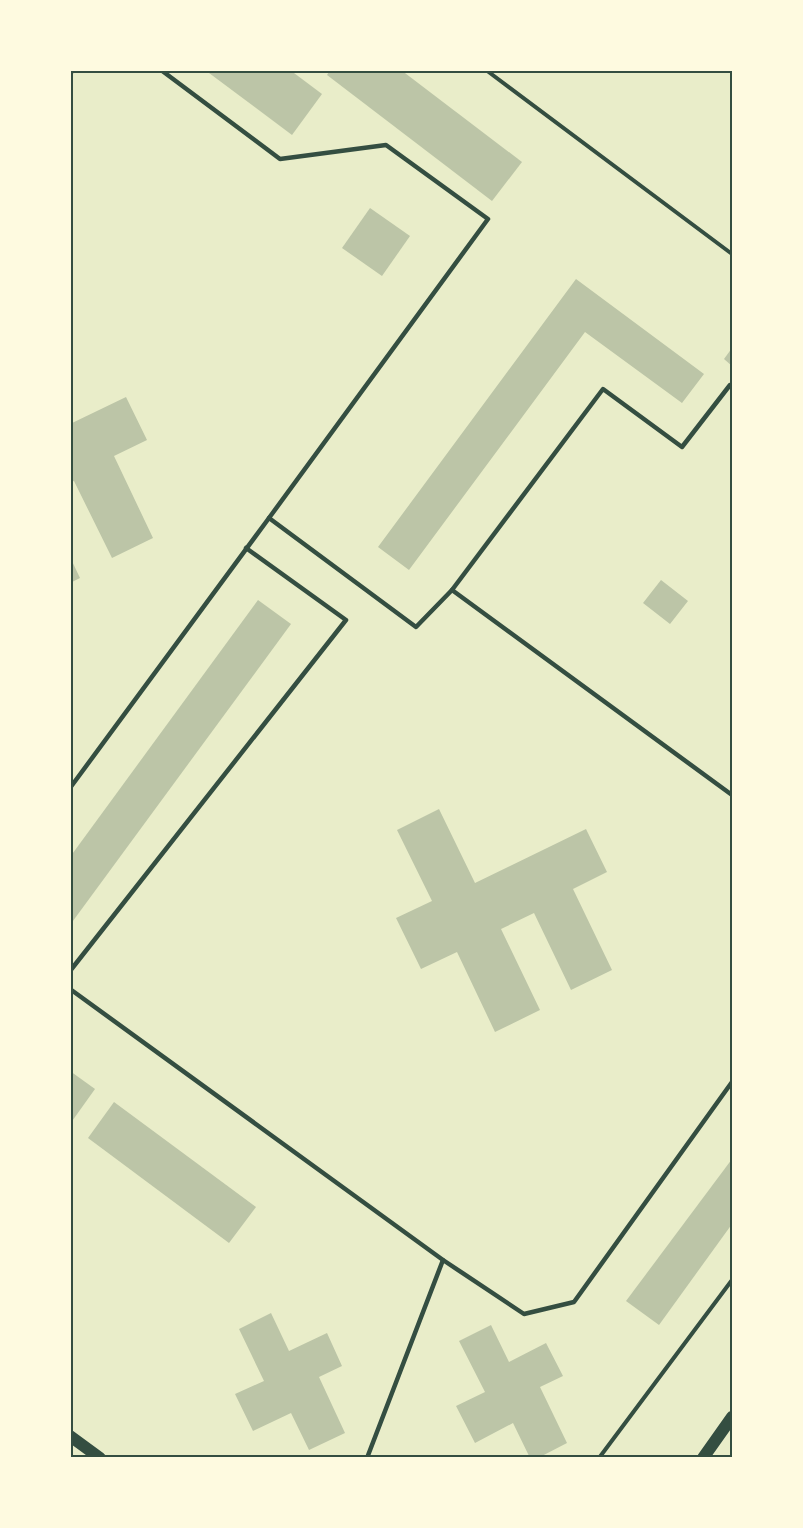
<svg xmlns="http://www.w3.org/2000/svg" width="803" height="1528" viewBox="0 0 803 1528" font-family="Arial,sans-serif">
<rect width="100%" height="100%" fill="#e9edc9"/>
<g fill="#bcc5a7">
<polygon points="205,70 290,70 322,94 292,135"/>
<polygon points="330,70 401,70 522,162 492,201 327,75"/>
<polygon points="370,208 410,236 382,276 342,248"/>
<polygon points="576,279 704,374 682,403 585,332 409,570 378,547"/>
<polygon points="732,348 732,366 724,359"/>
<polygon points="126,397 147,440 114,456 153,538 112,558 74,481 70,482 70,424"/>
<polygon points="70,557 80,578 70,583"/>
<polygon points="661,580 688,601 670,624 643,603"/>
<polygon points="258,600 291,624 70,925 70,857"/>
<polygon points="439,809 475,883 586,829 607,872 573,889 612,970 571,990 534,913 501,929 540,1010 495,1032 457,952 421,969 396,918 432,901 397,830"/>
<polygon points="70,1071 95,1089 70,1124"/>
<polygon points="114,1102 256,1207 229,1243 88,1138"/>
<polygon points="732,1159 732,1224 659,1325 626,1301"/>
<polygon points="271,1313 289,1351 327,1333 342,1366 319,1377 345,1433 309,1450 291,1413 253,1431 235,1394 264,1381 239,1329"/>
<polygon points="491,1325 509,1362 546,1343 563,1376 540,1387 567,1443 538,1458 530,1458 513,1423 475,1443 456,1406 485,1392 459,1341"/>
</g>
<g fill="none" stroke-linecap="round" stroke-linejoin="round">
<g stroke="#344e41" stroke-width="4">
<polyline points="486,70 732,254"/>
<polyline points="599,1458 732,1280"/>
</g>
<g stroke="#344e41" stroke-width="4.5">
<polyline points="161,70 280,159 386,145 488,219 269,518 416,627 452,590 603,389 682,447 730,385 732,386"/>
<polyline points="70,74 73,70"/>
<polyline points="452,590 732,795"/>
<polyline points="70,788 269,518"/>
<polyline points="70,971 346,620 246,548"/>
<polyline points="70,989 443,1260 524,1314 574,1302 732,1082"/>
<polyline points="367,1458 443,1260"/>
</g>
<g stroke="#344e41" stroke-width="12">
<polyline points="70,1436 100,1458"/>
<polyline points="703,1458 732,1417"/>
</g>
</g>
<rect width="803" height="1528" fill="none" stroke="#fefae0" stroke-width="144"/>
<rect x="72" y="72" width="659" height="1384" fill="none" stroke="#344e41" stroke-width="2"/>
</svg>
